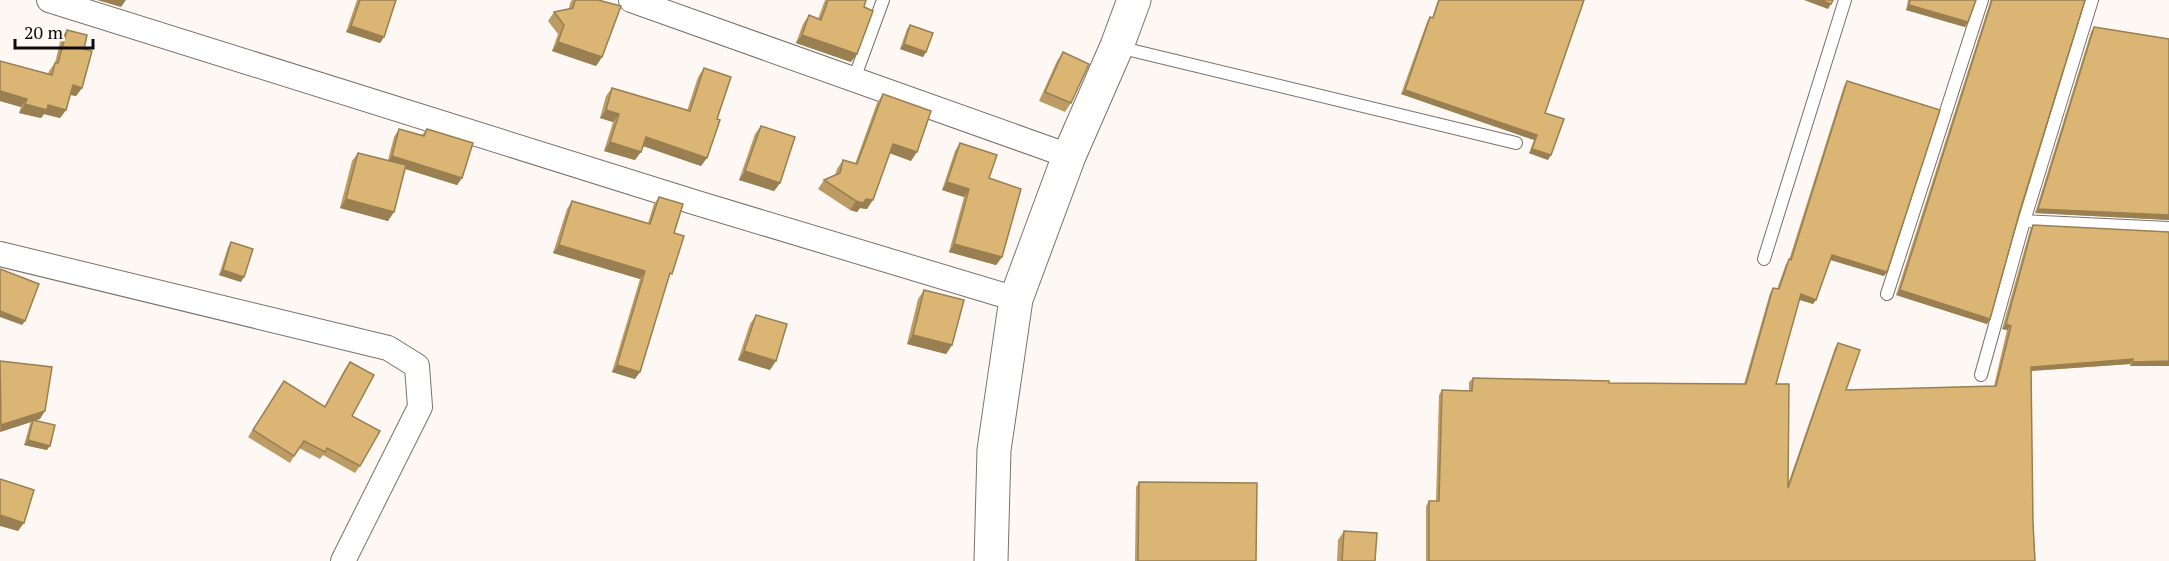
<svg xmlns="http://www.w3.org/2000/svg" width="2169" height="561" viewBox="0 0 2169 561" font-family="'PT Serif',serif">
<rect width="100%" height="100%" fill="#fef8f5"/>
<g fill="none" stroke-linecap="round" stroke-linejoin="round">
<g stroke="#79726f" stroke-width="14">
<g id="lane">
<polyline points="1118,47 1516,143"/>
<polyline points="854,79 883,0"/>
<polyline points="2024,221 2169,228"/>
<polyline points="1764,259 1845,0"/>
<polyline points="1887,294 1982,0"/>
<polyline points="1981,375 2024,221 2092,0"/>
</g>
</g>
<g stroke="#79726f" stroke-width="26">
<g id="street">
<polyline points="49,0 697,203 1016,299"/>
<polyline points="631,0 1069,156"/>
<polyline points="0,254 388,348 417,366 420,407 343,561"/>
</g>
</g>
<g stroke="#79726f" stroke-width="35">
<polyline id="secondary" points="991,561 994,450 1016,299 1069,156 1117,46 1134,0"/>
</g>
<use href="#lane" stroke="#fff" stroke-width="12"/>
<use href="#street" stroke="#fff" stroke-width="24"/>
<use href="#secondary" stroke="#fff" stroke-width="33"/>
</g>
<g fill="#bc9c64">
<polygon points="357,0 396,0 384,37 380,43 346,32"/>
<polygon points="572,0 598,0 602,57 596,66 552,51 558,34 548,21 554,12 569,9 570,3"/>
<polygon points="825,0 866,0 851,62 796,43 803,24 809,15 818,19"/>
<polygon points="1438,0 1584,0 1545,113 1548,160 1529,153 1534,140 1401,94 1427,22 1430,17 1432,18"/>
<polygon points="1908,0 1976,0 1968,22 1965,27 1906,10"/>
<polygon points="1990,0 2085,0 1987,324 1896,295 1990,2"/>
<polygon points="910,25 926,52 923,57 900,49 907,29"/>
<polygon points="2094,27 2169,39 2169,220 2035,213 2091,32"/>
<polygon points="67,30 84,49 82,88 76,96 70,95 66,110 60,118 44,114 41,118 19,113 21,107 0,101 0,61 48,74 49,71 55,63 61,38"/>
<polygon points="1063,52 1071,103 1065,112 1039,101 1057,61"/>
<polygon points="704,68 701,166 643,146 635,160 604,151 613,122 600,118 606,96 612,88 687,111 698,77"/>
<polygon points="1847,81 1884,276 1830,260 1813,304 1799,300 1776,384 1788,484 1835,348 1838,343 1846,390 1994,386 2007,330 2002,329 2030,230 2033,225 2169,232 2169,366 2130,366 2130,364 2031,371 2033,523 2035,561 1426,561 1426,506 1429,501 1436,501 1439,395 1442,390 1469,391 1469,382 1473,378 1609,383 1744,384 1770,293 1773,288 1777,289 1786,264 1789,260 1844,86"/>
<polygon points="883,94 911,161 889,153 867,209 860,208 857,212 850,210 818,189 824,180 835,175 837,169 843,160 855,164 877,103"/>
<polygon points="761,126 780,183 774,191 739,180 755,134"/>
<polygon points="399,129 422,135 427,129 462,178 457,185 405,169 388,221 340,208 352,161 358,153 388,160 394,137"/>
<polygon points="960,143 989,178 1002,257 996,265 949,252 964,197 942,190 955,151"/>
<polygon points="659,197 674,233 668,280 635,379 612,372 640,279 553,253 567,209 572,201 648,223 654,204"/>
<polygon points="231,242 241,282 219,275 228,247"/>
<polygon points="924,290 952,345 946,354 907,344 918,299"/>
<polygon points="756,315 770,370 738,360 750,324"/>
<polygon points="0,361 40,419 36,420 47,450 24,445 30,424 31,422 0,432"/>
<polygon points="350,362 352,416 360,466 355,473 323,455 320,459 299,448 290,463 248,437 279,388 324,407 345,369"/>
<polygon points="1139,482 1256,561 1135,561 1136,487"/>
<polygon points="1344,531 1375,561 1337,561 1338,540"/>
</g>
<g fill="#997f51">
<polygon points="97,0 126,0 121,7"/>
<polygon points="1804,0 1820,0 1831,4 1828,9"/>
<polygon points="1909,5 1968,22 1965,27 1906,10"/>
<polygon points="351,26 384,37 380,43 346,32"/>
<polygon points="802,35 857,54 851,62 796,43"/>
<polygon points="558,42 602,57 596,66 552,51"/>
<polygon points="904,44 926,52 923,57 900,49"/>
<polygon points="73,85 82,88 76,96 67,94"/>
<polygon points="1405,90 1537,135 1534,140 1401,94"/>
<polygon points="0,91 27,99 21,107 0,101"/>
<polygon points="25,104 48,105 66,110 60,118 44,114 41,118 19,113"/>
<polygon points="606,110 619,114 613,122 600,118"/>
<polygon points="646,137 707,158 701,166 640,145"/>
<polygon points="610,142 641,152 635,160 604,151"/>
<polygon points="893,144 917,152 911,161 887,152"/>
<polygon points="1532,149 1551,155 1548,160 1529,153"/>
<polygon points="392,156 462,178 457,185 387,163"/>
<polygon points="745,171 780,183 774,191 739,180"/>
<polygon points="947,182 969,189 964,197 942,190"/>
<polygon points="346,199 394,212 388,221 340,208"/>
<polygon points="866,199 873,200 867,209 860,208 857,212 850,210 856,201"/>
<polygon points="2038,209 2169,215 2169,220 2035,213"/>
<polygon points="954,244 1002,257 996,265 949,252"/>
<polygon points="559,245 645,271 640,279 553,253"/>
<polygon points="1832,255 1887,272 1884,276 1828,259"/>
<polygon points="223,270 244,277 241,282 219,275"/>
<polygon points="1900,290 1990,319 1987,324 1896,295"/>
<polygon points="1801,294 1816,300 1813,304 1798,299"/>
<polygon points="0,311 25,321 22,325 0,317"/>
<polygon points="2006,324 2011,326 2007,330 2002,329"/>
<polygon points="913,335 952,345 946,354 907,344"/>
<polygon points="744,351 776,361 770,370 738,360"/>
<polygon points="2133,359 2130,364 2028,371 2031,367"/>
<polygon points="2169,361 2169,366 2130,366 2133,362"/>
<polygon points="617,365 640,372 635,379 612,372"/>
<polygon points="45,411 40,419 32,421 33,420 31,422 0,432 1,425"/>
<polygon points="28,440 50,446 47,450 24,445"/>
<polygon points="0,515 24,523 18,531 0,526"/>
</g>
<g fill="#dbb574" stroke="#997f51" stroke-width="1.5">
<polygon points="360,0 396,0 384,37 351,26"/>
<polygon points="575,0 598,0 621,6 602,57 558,42 564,25 554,12 573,8"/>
<polygon points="828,0 866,0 864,7 873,11 857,54 802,35 809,15 821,20"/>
<polygon points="1439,0 1584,0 1545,113 1564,119 1551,155 1532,149 1537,135 1405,90 1430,17 1433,18"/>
<polygon points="1820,0 1833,0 1831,4"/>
<polygon points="1910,0 1976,0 1968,22 1909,5"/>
<polygon points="1992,0 2085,0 2019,214 1990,319 1900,290"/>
<polygon points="910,25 933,33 926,52 904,44"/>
<polygon points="2094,27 2169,39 2169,215 2038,209"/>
<polygon points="67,30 87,35 84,49 92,51 82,88 73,85 66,110 48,105 47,110 25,104 27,99 0,91 0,61 52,75 55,63 58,63"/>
<polygon points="1063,52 1089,64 1071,103 1045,92"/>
<polygon points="704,68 731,77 717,119 720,120 707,158 646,137 641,152 610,142 619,114 606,110 612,88 690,111"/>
<polygon points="1847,81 1940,110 1887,272 1832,255 1816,300 1801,294 1776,384 1789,384 1788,488 1838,343 1860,350 1846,390 1996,386 2011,326 2006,324 2033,225 2169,232 2169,361 2133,362 2133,359 2031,367 2033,523 2035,561 1429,561 1429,501 1439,501 1442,390 1472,391 1473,378 1609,381 1609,383 1746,384 1773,288 1779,289 1789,259 1791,260"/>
<polygon points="883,94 931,111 917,152 893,144 873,200 866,199 863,203 856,201 824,180 840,173 843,160 857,164"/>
<polygon points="761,126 795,137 780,183 745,171"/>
<polygon points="399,129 424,136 427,129 473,143 462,178 392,156"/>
<polygon points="960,143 997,155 989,178 1021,189 1002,257 954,244 969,189 947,182"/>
<polygon points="358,153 406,165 394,212 346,199"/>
<polygon points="659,197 683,204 674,233 684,236 672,274 670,273 640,372 617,365 645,271 559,245 572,201 650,224"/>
<polygon points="231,242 253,249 244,277 223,270"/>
<polygon points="0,269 39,284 25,321 0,311"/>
<polygon points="924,290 964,300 952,345 913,335"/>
<polygon points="756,315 787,324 776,361 744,351"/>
<polygon points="0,361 52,367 45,411 1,425"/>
<polygon points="350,362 374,375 352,416 380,431 360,466 327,448 325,452 304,441 294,456 253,430 284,381 325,407"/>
<polygon points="33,420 55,425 50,446 28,440"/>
<polygon points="0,479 34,490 24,523 0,515"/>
<polygon points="1139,482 1257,483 1256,561 1138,561"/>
<polygon points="1344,531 1377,533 1375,561 1342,561"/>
</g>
<path d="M15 39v9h78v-9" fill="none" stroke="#0e0b0a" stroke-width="3"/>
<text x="24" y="39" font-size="18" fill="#0e0b0a" stroke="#fef8f5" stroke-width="4.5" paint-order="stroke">20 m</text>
</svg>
